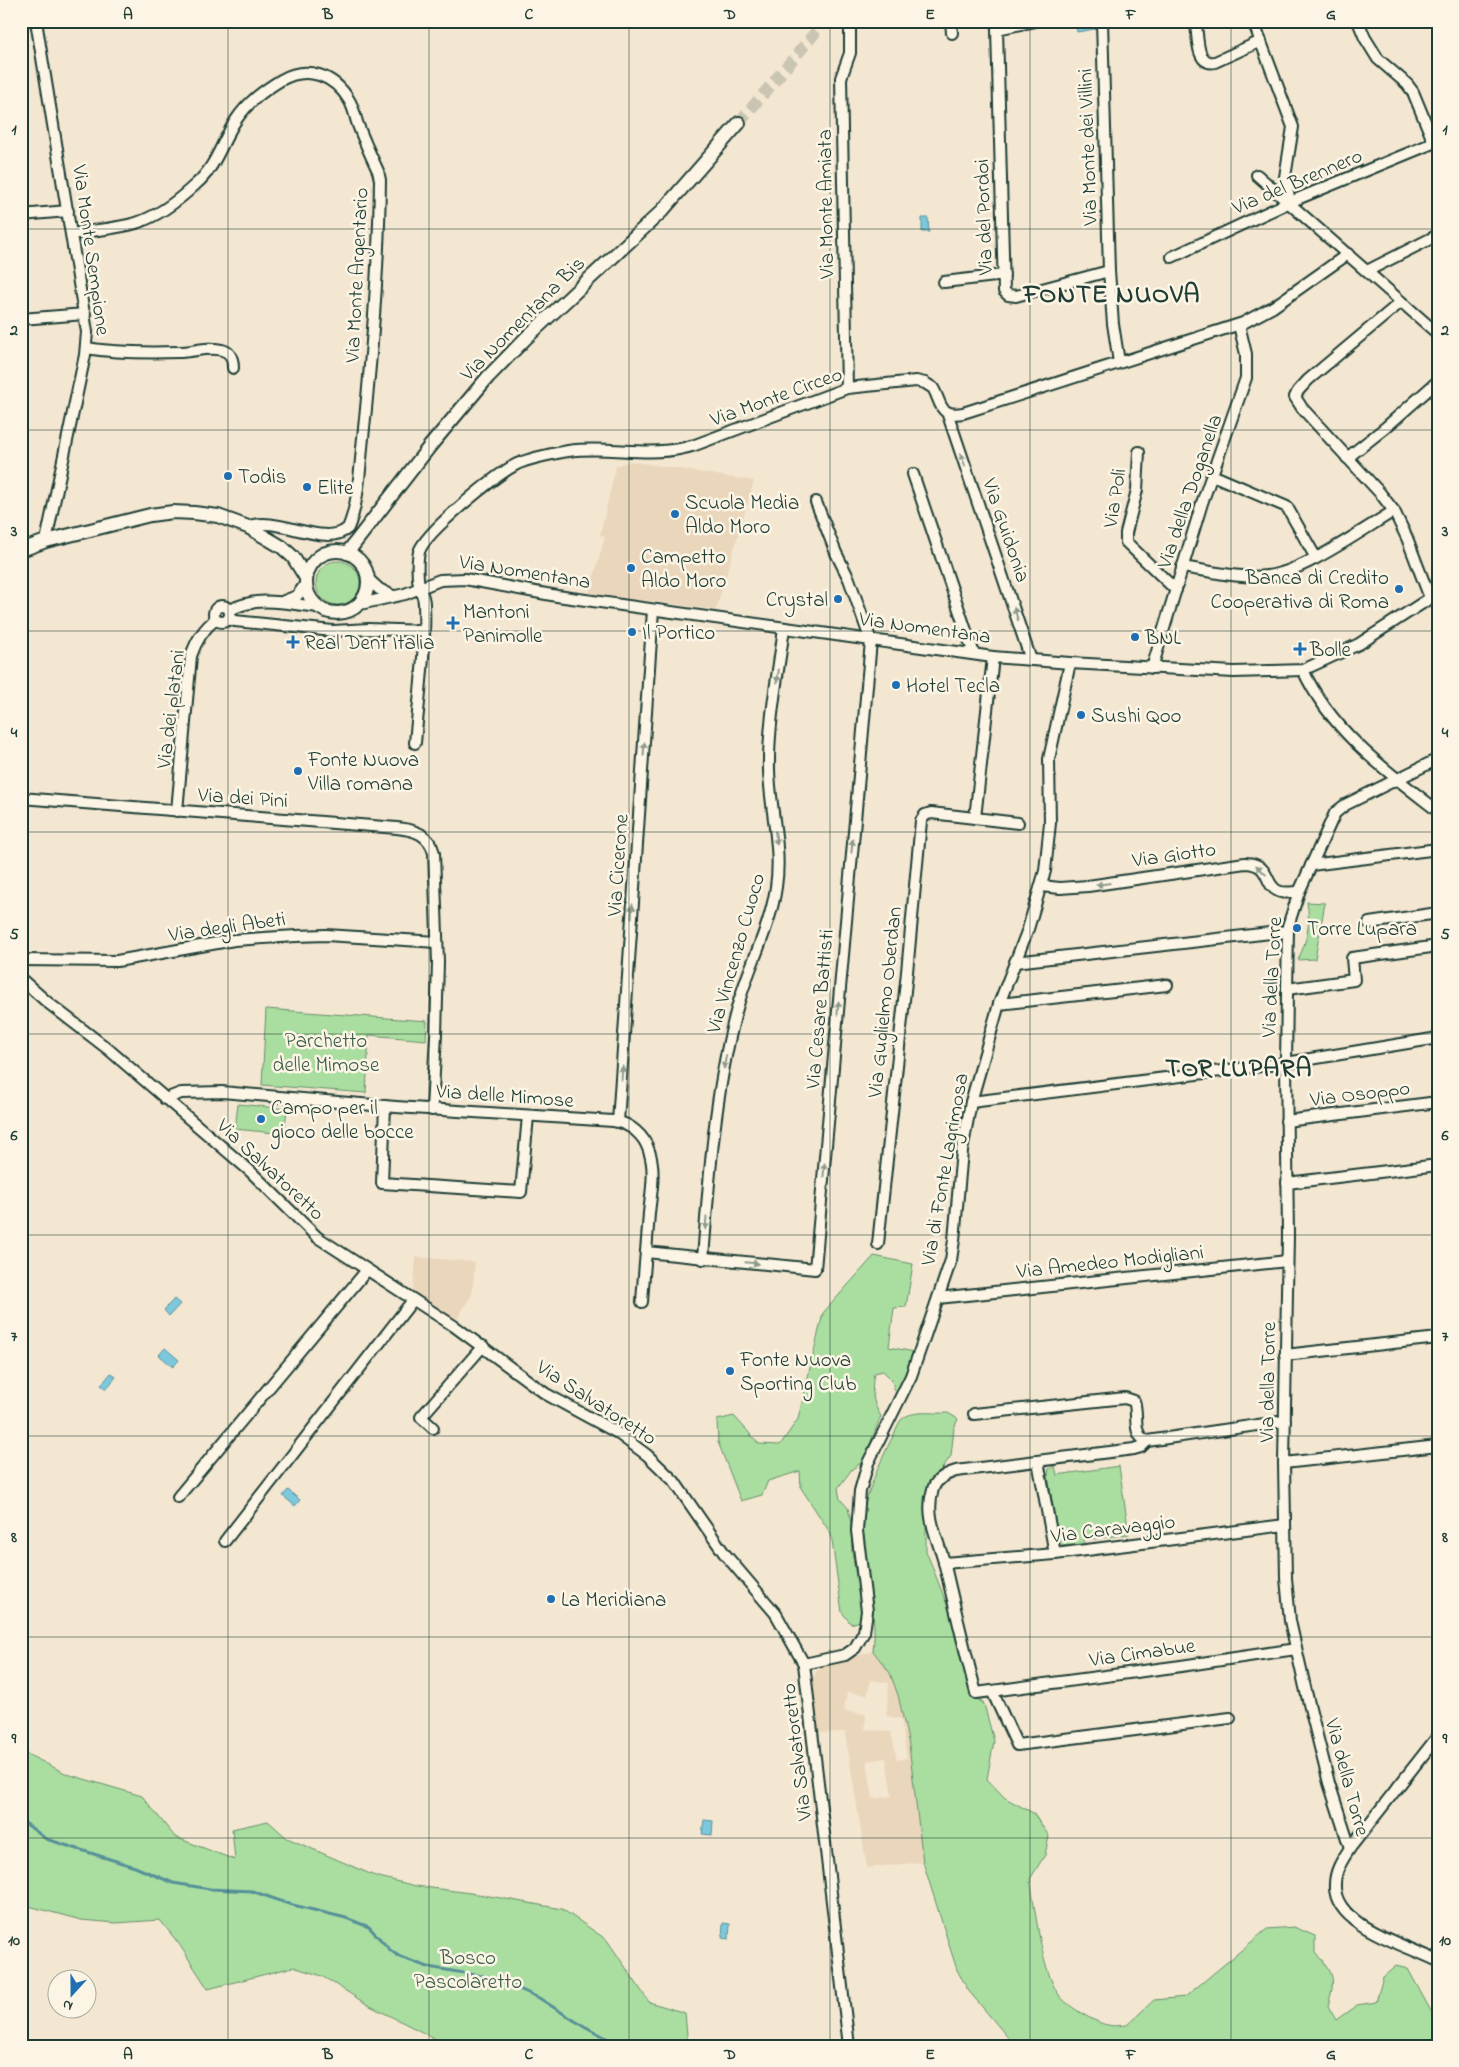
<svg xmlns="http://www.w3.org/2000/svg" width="1459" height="2067" viewBox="0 0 1459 2067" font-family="'Indie Flower',sans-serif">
<rect width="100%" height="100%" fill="#f4e7d2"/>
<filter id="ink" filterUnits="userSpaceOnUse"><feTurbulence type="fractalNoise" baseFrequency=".02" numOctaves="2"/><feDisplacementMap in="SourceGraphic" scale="10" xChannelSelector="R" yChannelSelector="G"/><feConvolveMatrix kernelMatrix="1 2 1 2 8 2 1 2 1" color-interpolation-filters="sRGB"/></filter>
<g filter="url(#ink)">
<g fill="#ead6bb" fill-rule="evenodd">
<polygon points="629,461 754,481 716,610 589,593 605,537 600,535 616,466"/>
<polygon points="416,1257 475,1262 472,1294 456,1321 413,1293"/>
<path d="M873,1651l17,22 8,22 11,50 14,117 -56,6 -22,-136 -28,1 -5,-54 7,-11zM871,1680l18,3 -3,33 15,3 6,39 -10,2 -6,-28 -26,-3 1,-15 -22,-3 3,-19 20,3zM886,1758l6,38 -19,3 -6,-38z"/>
</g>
<g fill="#aadea0" stroke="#648e6a">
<circle cx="338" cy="583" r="22"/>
<path d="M1307,902l18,1 -10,56 -17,1c9,-20 13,-35 9,-58z"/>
<polygon points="266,1009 427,1021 426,1040 369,1035 366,1093 262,1085"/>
<polygon points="238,1104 287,1109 284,1134 235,1129"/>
<path d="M874,1256l39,8 -7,43 -12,1 -5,39 25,5 -9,31 -10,8 -4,-12 -8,-8 -9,2c-3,16 -2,30 7,43l-18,46 -11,7 -14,19 2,11 8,9 3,15 1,30 11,61 -3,7 -9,3 -9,-12 -11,-78 -30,-46 -1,-17 -32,10 -6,14 -21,6 -23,-59 -1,-22 17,-4 25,28 21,1 18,-26 25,-106z"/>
<path d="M948,1413l10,6 -4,9 -3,28 -16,22 -9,27v46l34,87 12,57 12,9 10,37 -7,38 18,19 28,15 16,23 -4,19 -15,24c5,30 12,93 29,116 8,11 36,28 49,30 6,2 13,0 19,0l27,-25 31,-3 82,-68 27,-2 21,9v17c21,21 20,26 13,53l8,14 21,-15 19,-3 7,-25 13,-11 12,3 30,55v22h-423l-47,-56 -11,-20 -34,-108 -14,-117 -11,-50 -8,-22 -17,-22c5,-40 -9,-77 -12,-117 -3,-24 20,-74 31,-96 3,-5 5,-13 9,-18 10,-11 34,-6 47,-7z"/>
<polygon points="1055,1466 1057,1475 1119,1466 1129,1534 1084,1540 1084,1544 1067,1546 1059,1544 1048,1475 1049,1469"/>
<polygon points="21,1751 67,1774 142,1796 175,1837 235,1860 232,1829 268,1821 287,1838 375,1876 416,1886 478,1894 562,1909 607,1940 649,2002 685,2013 688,2046 450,2046 368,2005 322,1976 293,1967 208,1989 179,1944 160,1920 116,1923 81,1920 21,1904"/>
</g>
<g fill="#7dc8dd" stroke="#579099">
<polygon points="1093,23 1095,29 1077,32 1076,26"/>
<polygon points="922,218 928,218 929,232 922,232"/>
<polygon points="174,1299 180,1304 169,1316 164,1310"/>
<polygon points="165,1348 179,1360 173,1367 159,1355"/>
<polygon points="111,1373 116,1377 106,1389 101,1385"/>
<polygon points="288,1490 300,1500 295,1506 283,1496"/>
<polygon points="704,1820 713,1821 712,1835 702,1834"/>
<polygon points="723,1923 730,1924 729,1939 722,1938"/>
</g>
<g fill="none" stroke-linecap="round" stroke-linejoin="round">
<polyline stroke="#579099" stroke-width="3" points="21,1820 46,1839 135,1867 173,1883 210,1889 252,1891 289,1904 346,1918 369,1927 390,1950 400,1957 428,1967 488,1977 504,1982 539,1998 575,2021 621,2046"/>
<polyline stroke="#c9c5b2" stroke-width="12" stroke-dasharray="12 6" stroke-linecap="butt" points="739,123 825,21"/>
<g stroke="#1f3d34" stroke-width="14">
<g id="minor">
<polyline points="36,21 87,332 85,355 46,541"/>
<polyline points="951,21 952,33"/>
<polyline points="1036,21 997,29 1004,291 1008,295 1016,296 1109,271 1113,324 1119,362"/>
<polyline points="1102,21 1109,271"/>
<polyline points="1253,21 1293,127 1285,177 1290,202"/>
<polyline points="1358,21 1365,38 1378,59 1407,84 1413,92 1434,143"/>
<path d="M1196,24c2,13 0,42 19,38l46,-21"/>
<polyline points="1257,175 1438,334"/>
<polyline points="21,215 68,211"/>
<path d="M72,234c21,-4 44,-5 64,-11 23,-7 43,-23 60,-39 20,-17 26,-43 40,-64 12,-18 27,-29 45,-40 26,-15 53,-5 68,20 5,8 6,17 9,25 6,16 13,31 20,46l2,9c-1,86 -8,173 -17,258 -3,27 -4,65 -15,90 -23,21 -72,-14 -100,-1"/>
<polyline points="1172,257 1290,202 1438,141"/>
<polyline points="1367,271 1438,235"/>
<polyline points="944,282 1004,275"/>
<polyline points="1401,302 1308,380 1298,391 1295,397 1302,408 1380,493 1394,511 1407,538 1430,598"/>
<polyline points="21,319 85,314"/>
<path d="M86,348c31,5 63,5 93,4 14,0 29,-6 43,-2 9,2 11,9 11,18"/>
<polyline points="847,388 841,78 850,53 850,21"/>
<polyline points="947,412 1031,660"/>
<polyline points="1139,452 1137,490 1126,533 1126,542 1176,590"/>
<polyline points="1347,458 1385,428 1438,381"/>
<polyline points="913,474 974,654"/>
<polyline points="1212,475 1287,507 1316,558"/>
<path d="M1182,567c28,4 57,12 85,9 35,-3 95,-46 127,-65"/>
<polyline points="368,579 379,589 393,596"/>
<polyline points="284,601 297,596 306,583"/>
<polyline points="360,604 405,594 440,580 465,579 557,596 993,657 1070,663 1234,672 1303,670 1359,644 1438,593"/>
<circle cx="222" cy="614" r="8"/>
<path d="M230,610c26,-15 59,-6 88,-3"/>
<polyline points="228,619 235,621 333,631 369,629 424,631"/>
<polyline points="1152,668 1202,503 1246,378 1246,354 1239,325"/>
<path d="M1303,670c28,61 83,101 135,141"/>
<path d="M415,743c4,-46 11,-93 9,-139 0,-6 -2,-10 -4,-15 -3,-9 -3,-28 -1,-37 6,-20 78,-78 98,-88 16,-7 34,-10 51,-13 44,-6 84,8 127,-6l152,-57 69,-7 9,2 8,5c9,15 5,29 30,25l280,-90 30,-16 75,-53"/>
<path d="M1438,759l-93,46 -10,8 -36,79 -11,34 -2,137 2,173 -4,227 2,115 4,43 17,75 22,87 21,65c-7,11 -15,22 -15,36 -3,42 72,61 103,77"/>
<path d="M21,798l376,30c18,2 32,6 37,25l4,109 -2,72 -4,76"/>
<path d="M177,811l14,-155c5,-15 13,-28 25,-37"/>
<polyline points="975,818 993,657"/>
<polyline points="1311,865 1438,849"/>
<path d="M1041,886l19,2 28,-2 157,-23c27,1 18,21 33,28 6,3 14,1 21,1"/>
<polyline points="1369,923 1438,913"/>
<polyline points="21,960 117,961 234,940 296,936 326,935 437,942"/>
<polyline points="1015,962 1288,931"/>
<polyline points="21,979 47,1002 108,1049 250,1171 317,1237 454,1326 546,1394 616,1432 647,1455 674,1481 724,1553 776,1614 804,1664 849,2046"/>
<polyline points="1287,989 1354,980 1352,958 1431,947"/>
<polyline points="999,1004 1167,985"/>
<path d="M165,1099l16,-6 41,-1 174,15 217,14c17,2 31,14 36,30 7,19 2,43 0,62 -2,30 -5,59 -7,89"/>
<polyline points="971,1102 1286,1063 1438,1038"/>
<polyline points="385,1106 382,1183 521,1192 528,1116"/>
<polyline points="1286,1121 1438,1102"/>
<polyline points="618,1122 653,610"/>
<polyline points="1287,1183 1438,1165"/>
<polyline points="878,1244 907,972 921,821 925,815 931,813 1018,823"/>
<polyline points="646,1252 815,1269 871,641 849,579 836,553 816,502"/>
<path d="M703,1259c6,-83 12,-167 33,-247 11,-43 34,-82 40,-125 6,-39 -6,-78 -7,-117 -1,-47 9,-95 15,-142"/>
<polyline points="938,1298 1287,1261"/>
<polyline points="1285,1355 1438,1338"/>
<path d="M974,1414l151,-16 9,3c5,13 -3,34 13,40l138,-20"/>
<polyline points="433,1428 421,1417 483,1346"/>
<path d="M1147,1441l-6,6 -7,2 -178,22c-10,3 -20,8 -23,18 -9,28 6,51 12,77 10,43 20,85 31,127l16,-2 25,54 213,-27"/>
<polyline points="1038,1461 1055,1554"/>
<polyline points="1284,1463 1438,1446"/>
<polyline points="178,1497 367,1270"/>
<polyline points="225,1541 413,1300"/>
<polyline points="944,1563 1055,1554 1285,1525"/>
<polyline points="804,1664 845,1655 855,1648 864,1632 867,1611 857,1531 860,1491 868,1463 911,1376 951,1260 954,1240 962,1151 971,1102 999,1004 1028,929 1045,871 1050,823 1049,759 1070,663"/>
<polyline points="992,1691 1181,1666 1296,1649"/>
<polyline points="1350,1848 1438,1736"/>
</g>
</g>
<g stroke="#1f3d34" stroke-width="16">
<g id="major">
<polyline points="21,550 46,541 150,515 173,512 194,513 218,516 248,527 282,547 293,557 306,578"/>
<circle cx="337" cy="582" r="31"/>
<polyline points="347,553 430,446 488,377 526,338 662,211 739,123"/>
</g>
</g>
<use href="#minor" stroke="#fcf5e5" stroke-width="10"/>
<use href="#major" stroke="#fcf5e5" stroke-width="12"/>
</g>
<defs><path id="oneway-solid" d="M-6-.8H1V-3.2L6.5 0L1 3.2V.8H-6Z" transform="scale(1.25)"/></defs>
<g fill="#8e998c">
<use href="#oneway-solid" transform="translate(963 460) rotate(-109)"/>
<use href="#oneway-solid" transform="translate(1016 614) rotate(-109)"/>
<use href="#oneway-solid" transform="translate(778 676) rotate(97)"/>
<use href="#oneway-solid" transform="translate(644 749) rotate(-86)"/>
<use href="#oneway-solid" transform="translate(776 838) rotate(82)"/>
<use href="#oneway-solid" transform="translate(852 846) rotate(-85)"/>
<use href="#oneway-solid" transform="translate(1261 870) rotate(-137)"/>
<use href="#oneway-solid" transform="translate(1103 884) rotate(172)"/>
<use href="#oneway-solid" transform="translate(632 911) rotate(-86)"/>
<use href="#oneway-solid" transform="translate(838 1008) rotate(-85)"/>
<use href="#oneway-solid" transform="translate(725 1062) rotate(100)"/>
<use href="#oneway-solid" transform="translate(622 1073) rotate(-86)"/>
<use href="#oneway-solid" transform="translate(824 1170) rotate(-85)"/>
<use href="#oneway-solid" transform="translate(706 1223) rotate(94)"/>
<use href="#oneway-solid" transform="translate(752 1263) rotate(5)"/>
</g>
</g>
<path fill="none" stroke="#1f3d34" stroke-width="1" stroke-opacity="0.55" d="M228,21v2025M429,21v2025M629,21v2025M830,21v2025M1030,21v2025M1231,21v2025M21,229h1417M21,430h1417M21,631h1417M21,832h1417M21,1034h1417M21,1235h1417M21,1436h1417M21,1637h1417M21,1838h1417"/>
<g fill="#1f6fb2" stroke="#fcf5e5" stroke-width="2">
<circle cx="228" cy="476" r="5"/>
<circle cx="307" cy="487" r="5"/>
<circle cx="675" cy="514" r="5"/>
<circle cx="631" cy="568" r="5"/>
<circle cx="1399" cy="589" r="5"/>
<circle cx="838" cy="599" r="5"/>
<path d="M450.5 615.5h5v5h5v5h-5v5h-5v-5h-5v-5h5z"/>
<circle cx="632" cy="632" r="5"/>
<circle cx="1135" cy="637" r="5"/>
<path d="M290.5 634.5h5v5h5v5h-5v5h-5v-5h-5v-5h5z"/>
<path d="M1297.5 641.5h5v5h5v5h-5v5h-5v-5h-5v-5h5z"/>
<circle cx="896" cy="685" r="5"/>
<circle cx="1081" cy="715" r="5"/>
<circle cx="298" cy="771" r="5"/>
<circle cx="1297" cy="928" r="5"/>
<circle cx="261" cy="1119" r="5"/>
<circle cx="730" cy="1371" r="5"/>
<circle cx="551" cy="1599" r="5"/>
</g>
<g text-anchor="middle" stroke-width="5" stroke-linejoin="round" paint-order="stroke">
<g font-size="21" fill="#1f3d34" stroke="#fcf5e5">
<text transform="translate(1087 147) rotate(-92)" y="7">Via Monte dei Villini</text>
<text transform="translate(1297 181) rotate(-23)" y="7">Via del Brennero</text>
<text transform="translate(825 204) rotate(-91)" y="7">Via Monte Amiata</text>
<text transform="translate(983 217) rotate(-92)" y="7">Via del Pordoi</text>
<text transform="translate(92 250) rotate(82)" y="7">Via Monte Sempione</text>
<text transform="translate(356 275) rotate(-87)" y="7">Via Monte Argentario</text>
<text transform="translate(522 318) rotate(-45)" y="7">Via Nomentana Bis</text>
<text transform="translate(776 396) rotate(-20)" y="7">Via Monte Circeo</text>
<text transform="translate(1189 491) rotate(-71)" y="7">Via della Doganella</text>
<text transform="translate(1114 498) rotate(-81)" y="7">Via Poli</text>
<text transform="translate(1007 530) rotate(71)" y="7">Via Guidonia</text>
<text transform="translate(525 571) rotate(9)" y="7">Via Nomentana</text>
<text transform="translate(925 627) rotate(8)" y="7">Via Nomentana</text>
<text transform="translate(170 709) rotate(-83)" y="7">Via dei platani</text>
<text transform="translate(243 797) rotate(4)" y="7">Via dei Pini</text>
<text transform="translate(1174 854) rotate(-8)" y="7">Via Giotto</text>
<text transform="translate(617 865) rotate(-86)" y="7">Via Cicerone</text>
<text transform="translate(227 926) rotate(-8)" y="7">Via degli Abeti</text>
<text transform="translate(735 953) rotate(-74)" y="7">Via Vincenzo Cuoco</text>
<text transform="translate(1271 977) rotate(-87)" y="7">Via della Torre</text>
<text transform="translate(884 1002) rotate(-84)" y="7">Via Guglielmo Oberdan</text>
<text transform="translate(819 1009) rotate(-85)" y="7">Via Cesare Battisti</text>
<text transform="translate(1360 1093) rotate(-7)" y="7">Via Osoppo</text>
<text transform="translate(505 1095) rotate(4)" y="7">Via delle Mimose</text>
<text transform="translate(271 1169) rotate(43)" y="7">Via Salvatoretto</text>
<text transform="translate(944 1169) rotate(-80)" y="7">Via di Fonte Lagrimosa</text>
<text transform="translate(1110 1261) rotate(-6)" y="7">Via Amedeo Modigliani</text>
<text transform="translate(1267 1382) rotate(-89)" y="7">Via della Torre</text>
<text transform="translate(597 1402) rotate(33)" y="7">Via Salvatoretto</text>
<text transform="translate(1113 1528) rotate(-7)" y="7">Via Caravaggio</text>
<text transform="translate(1142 1652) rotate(-8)" y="7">Via Cimabue</text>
<text transform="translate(796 1752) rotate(-97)" y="7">Via Salvatoretto</text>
<text transform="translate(1348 1777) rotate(75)" y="7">Via della Torre</text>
</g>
<g font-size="21" fill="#1f3d34" stroke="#fcf5e5" text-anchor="start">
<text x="238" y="483">Todis</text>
<text x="317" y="494">Elite</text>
<text x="685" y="509">Scuola Media<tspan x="685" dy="24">Aldo Moro</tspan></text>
<text x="641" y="563">Campetto<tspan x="641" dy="24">Aldo Moro</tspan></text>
<text x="1389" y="584" text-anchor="end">Banca di Credito<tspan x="1389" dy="24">Cooperativa di Roma</tspan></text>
<text x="828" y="606" text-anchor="end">Crystal</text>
<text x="463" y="618">Mantoni<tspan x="463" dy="24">Panimolle</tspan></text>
<text x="642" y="639">Il Portico</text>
<text x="1145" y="644">BNL</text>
<text x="304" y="649">Real Dent Italia</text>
<text x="1310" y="656">Bolle</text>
<text x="906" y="692">Hotel Tecla</text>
<text x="1091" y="722">Sushi Qoo</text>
<text x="308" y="766">Fonte Nuova<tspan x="308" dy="24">Villa romana</tspan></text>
<text x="1307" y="935">Torre Lupara</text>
<text x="271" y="1114">Campo per il<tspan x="271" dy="24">gioco delle bocce</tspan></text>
<text x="740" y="1366">Fonte Nuova<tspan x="740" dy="24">Sporting Club</tspan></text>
<text x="561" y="1606">La Meridiana</text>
</g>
<g font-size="21" fill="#3b5d4a" stroke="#fcf5e5">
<text x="326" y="1047">Parchetto<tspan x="326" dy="24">delle Mimose</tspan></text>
<text x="468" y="1964">Bosco<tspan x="468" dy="24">Pascolaretto</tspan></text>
</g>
<g font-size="26" font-weight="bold" letter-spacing="1" fill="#1f3d34" stroke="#fcf5e5">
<text x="1112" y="302">FONTE NUOVA</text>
<text x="1239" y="1076">TOR LUPARA</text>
</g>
</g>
<rect width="1459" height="2067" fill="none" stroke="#fcf5e5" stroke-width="55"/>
<g transform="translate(72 1994) rotate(201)"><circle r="24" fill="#fcf5e5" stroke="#a4ab9e"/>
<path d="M0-4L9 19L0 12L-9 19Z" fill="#1f6fb2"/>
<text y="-8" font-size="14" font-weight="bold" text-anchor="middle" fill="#1f3d34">N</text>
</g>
<rect x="28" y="28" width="1404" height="2012" fill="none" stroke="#1f3d34" stroke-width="2"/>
<g font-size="16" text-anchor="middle" font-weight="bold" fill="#1f3d34">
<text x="128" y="19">A</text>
<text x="328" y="19">B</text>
<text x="529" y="19">C</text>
<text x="730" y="19">D</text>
<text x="930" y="19">E</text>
<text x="1131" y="19">F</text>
<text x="1331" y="19">G</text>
<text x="14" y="134">1</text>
<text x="1445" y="134">1</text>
<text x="14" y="335">2</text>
<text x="1445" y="335">2</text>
<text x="14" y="536">3</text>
<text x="1445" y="536">3</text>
<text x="14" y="737">4</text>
<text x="1445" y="737">4</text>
<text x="14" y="939">5</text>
<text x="1445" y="939">5</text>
<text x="14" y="1140">6</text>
<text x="1445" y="1140">6</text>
<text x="14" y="1341">7</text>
<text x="1445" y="1341">7</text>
<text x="14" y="1542">8</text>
<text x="1445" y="1542">8</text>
<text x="14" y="1743">9</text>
<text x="1445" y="1743">9</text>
<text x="14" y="1945">10</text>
<text x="1445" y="1945">10</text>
<text x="128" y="2059">A</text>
<text x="328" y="2059">B</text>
<text x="529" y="2059">C</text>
<text x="730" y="2059">D</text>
<text x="930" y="2059">E</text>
<text x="1131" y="2059">F</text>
<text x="1331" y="2059">G</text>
</g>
</svg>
